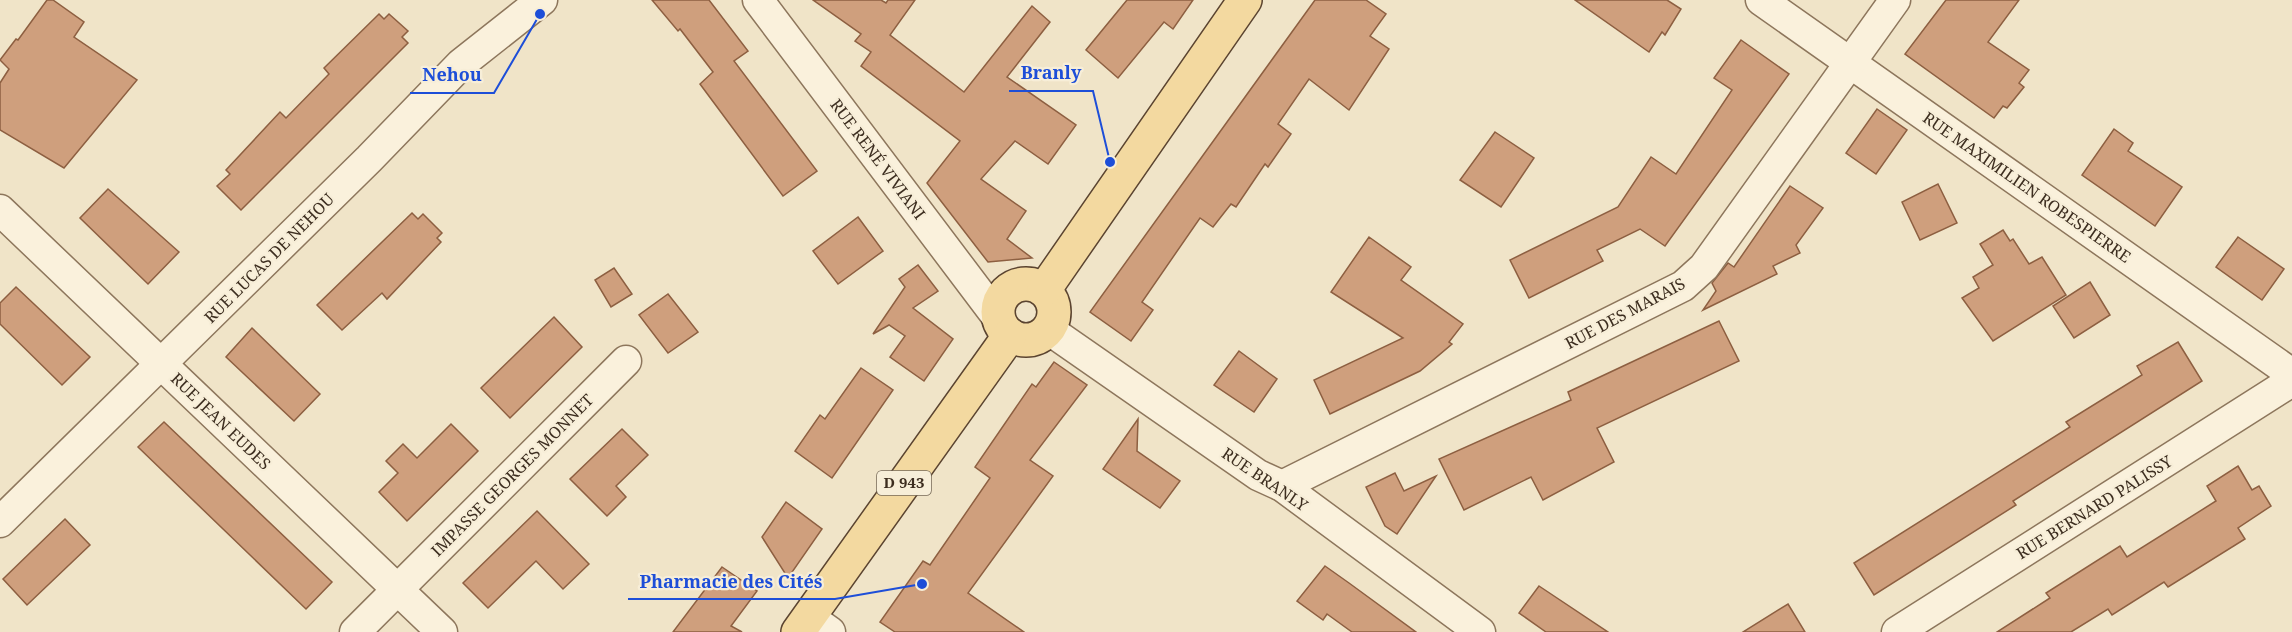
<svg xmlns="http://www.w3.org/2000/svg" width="2292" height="632" viewBox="0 0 2292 632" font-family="'Noto Serif',serif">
<rect width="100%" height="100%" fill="#f0e4c8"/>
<g fill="#cf9f7d" stroke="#8d5f41" stroke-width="1.5">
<polygon points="47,0 53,0 84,22 74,37 137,80 64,168 0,130 0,83 9,69 0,60 16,39 18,40"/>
<polygon points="652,0 709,0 748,51 734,61 817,171 783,196 700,84 713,72 680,29 678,31"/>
<polygon points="813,0 881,0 886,3 888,0 915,0 890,35 964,92 1032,6 1050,22 1007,77 1076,125 1048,164 1015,141 981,179 1026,211 1007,239 1032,258 988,262 927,183 960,141 861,66 871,52 855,41 861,34"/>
<polygon points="1127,0 1193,0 1173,29 1164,22 1118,78 1086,50"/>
<polygon points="1315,0 1366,0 1386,14 1370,36 1389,49 1349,110 1309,79 1278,124 1291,134 1268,167 1265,164 1236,207 1231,204 1213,227 1200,218 1142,302 1153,310 1131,341 1090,312"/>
<polygon points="1575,0 1667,0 1681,9 1665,35 1662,32 1649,52"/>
<polygon points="1946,0 2019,0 1988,42 2029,70 2019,83 2024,87 2007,108 2003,106 1994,118 1905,54"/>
<polygon points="379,14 384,19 389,14 408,31 402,37 408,43 241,210 217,186 230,174 226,170 280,112 286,118 329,74 324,68"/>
<polygon points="1741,40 1789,74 1665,246 1640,229 1597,250 1603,261 1529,298 1510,260 1618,207 1651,157 1676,174 1732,90 1714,78"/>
<polygon points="1877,109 1907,130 1876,174 1846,153"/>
<polygon points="2114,129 2133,143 2128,151 2182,187 2155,226 2082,175"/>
<polygon points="1495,132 1534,158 1501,207 1460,180"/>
<polygon points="1938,184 1957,223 1920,240 1902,202"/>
<polygon points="1790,186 1823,208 1796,245 1800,253 1773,266 1777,274 1703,310 1716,291 1712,283 1728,263 1734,267"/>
<polygon points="108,189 179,252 148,284 80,218"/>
<polygon points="412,213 418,219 423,214 442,233 437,238 441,242 387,299 382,293 342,330 317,305"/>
<polygon points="858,217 883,251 838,284 813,251"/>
<polygon points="2003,230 2010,241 2013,239 2029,264 2042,257 2066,295 1993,341 1962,298 1979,288 1973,277 1993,265 1980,244"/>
<polygon points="1369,237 1411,267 1401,280 1463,324 1449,342 1452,344 1420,371 1330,414 1314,380 1403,338 1331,292"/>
<polygon points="2238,237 2284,269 2262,300 2216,267"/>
<polygon points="918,265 938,291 913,308 953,339 924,381 890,357 905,336 889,325 873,334 905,287 899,279"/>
<polygon points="614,268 632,294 611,307 595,280"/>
<polygon points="2090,282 2110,315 2074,338 2053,306"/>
<polygon points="16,287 90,357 62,385 0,324 0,303"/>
<polygon points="668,294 698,332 668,353 639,315"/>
<polygon points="554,317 582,347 510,418 481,388"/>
<polygon points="1719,321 1739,361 1597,428 1614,462 1543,500 1531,477 1464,510 1439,459 1571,400 1568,392"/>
<polygon points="252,328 320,394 294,421 226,357"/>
<polygon points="2178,342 2202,381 2013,501 2016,505 1874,595 1854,563 2070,427 2066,422 2142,375 2137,366"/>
<polygon points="1239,351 1277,379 1254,412 1214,385"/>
<polygon points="1054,362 1087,385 1030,460 1053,476 968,593 1024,632 895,632 880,622 923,561 930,565 990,478 975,467 1032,384 1036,387"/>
<polygon points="861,368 893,390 832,478 795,451 820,415 825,419"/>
<polygon points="1138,419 1137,451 1180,481 1160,508 1103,469"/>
<polygon points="164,422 332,582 306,609 138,447"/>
<polygon points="451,424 478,451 407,521 379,492 398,473 386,461 403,444 417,458"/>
<polygon points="622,429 648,455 616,486 626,497 607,516 570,479"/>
<polygon points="2238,466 2252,490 2259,486 2271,506 2238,528 2245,539 2168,587 2164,582 2112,615 2108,609 2071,632 1997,632 2050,598 2046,593 2120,546 2127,557 2216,501 2207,486"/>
<polygon points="1395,473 1404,491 1436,476 1397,534 1385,526 1366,487"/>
<polygon points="786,502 822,529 788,578 762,537"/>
<polygon points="537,511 589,564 563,589 536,561 488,608 463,583"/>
<polygon points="65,519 90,545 27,605 3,579"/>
<polygon points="1325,566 1349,583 1416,632 1352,632 1327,614 1323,620 1297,601"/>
<polygon points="722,567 757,591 731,626 742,632 673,632"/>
<polygon points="1539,586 1608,632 1546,632 1519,613"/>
<polygon points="1788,604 1805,632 1743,632"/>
</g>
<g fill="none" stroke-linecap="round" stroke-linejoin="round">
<g stroke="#8d765c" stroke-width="33">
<g id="minor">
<polyline points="758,0 998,318"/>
<polyline points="1761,0 2292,374"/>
<polyline points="0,210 442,632"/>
<polyline points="1048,329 1258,475 1282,486 1480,632"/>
<polyline points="1282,486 1683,286 1704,267 1895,0"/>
<polyline points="0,522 369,159 461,64 542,0"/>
<polyline points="809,617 830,632"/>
<polyline points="355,632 626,361"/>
<polyline points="1897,632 2292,381"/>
</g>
</g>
<g stroke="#5b4430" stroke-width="36">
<g id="primary">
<circle cx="1026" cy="312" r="28"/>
<polyline points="1044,290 1245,0"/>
<polyline points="798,632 1010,335"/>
</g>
</g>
<use href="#minor" stroke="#faf1dc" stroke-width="30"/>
<use href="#primary" stroke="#f3d9a0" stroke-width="33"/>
</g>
<g text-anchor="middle" stroke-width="4.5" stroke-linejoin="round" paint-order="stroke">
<rect fill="#f7eed8" stroke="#756857" stroke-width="1.5" x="877" y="471" width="54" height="24" rx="4.5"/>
<g font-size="15" font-weight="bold" fill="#3d2e20">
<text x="904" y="488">D 943</text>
</g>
<g font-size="16" fill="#3d2e20" stroke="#f7eed8">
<text transform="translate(878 159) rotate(53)" y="6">RUE RENÉ VIVIANI</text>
<text transform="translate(2027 187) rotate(35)" y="6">RUE MAXIMILIEN ROBESPIERRE</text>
<text transform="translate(269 258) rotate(-45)" y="6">RUE LUCAS DE NEHOU</text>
<text transform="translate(1625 313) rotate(-28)" y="6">RUE DES MARAIS</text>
<text transform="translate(221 421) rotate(44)" y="6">RUE JEAN EUDES</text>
<text transform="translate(512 475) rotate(-45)" y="6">IMPASSE GEORGES MONNET</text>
<text transform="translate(1265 479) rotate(34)" y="6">RUE BRANLY</text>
<text transform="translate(2094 507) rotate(-32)" y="6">RUE BERNARD PALISSY</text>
</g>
</g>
<path fill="none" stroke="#1d4ed8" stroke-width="2" d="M1110 162L1093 91H1009M540 14L494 93H410M922 584L835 599H628"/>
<g fill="#1d4ed8" stroke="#f7eed8" stroke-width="2">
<circle cx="1110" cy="162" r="6"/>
<circle cx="540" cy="14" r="6"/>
<circle cx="922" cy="584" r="6"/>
</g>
<g font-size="18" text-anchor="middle" font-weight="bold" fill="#1d4ed8" stroke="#f7eed8" stroke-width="4.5" stroke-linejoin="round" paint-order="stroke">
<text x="1051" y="79">Branly</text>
<text x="452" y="81">Nehou</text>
<text x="731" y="588">Pharmacie des Cités</text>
</g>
</svg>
